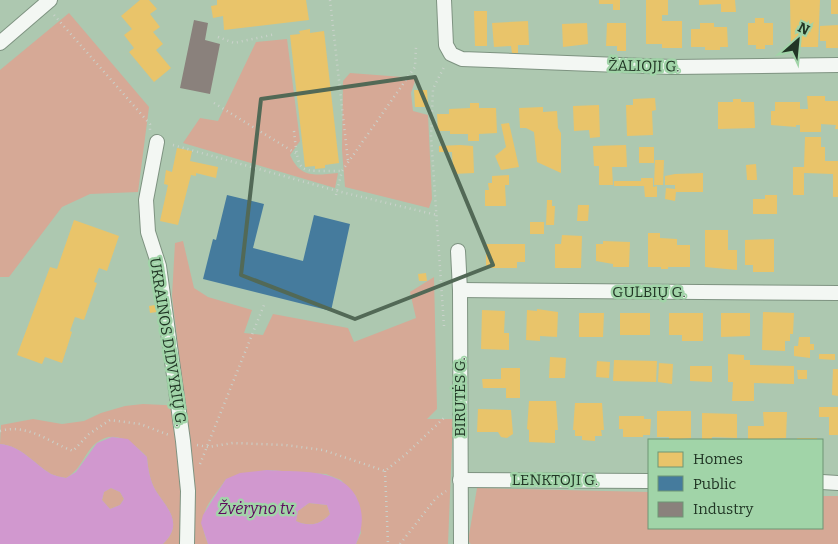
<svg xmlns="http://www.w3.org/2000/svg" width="838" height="544" viewBox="0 0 838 544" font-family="Bitter,serif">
<rect width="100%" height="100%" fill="#adc8b0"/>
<g fill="#d6a996">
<polygon points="69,13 149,107 138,192 90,194 62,207 9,277 0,277 0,70"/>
<path d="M287,39l13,102 -10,14c11,24 25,20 48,18l-3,15 -152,-45 17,-25 18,3 38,-79z"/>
<polygon points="350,73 416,78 411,93 413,111 428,115 432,199 429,208 345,187 342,150 343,81"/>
<path d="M183,241l11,47 14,9 44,13 -8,23 19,2 10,-21 75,14 6,14 62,-24 -6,-26 24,-15 3,132 -10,10h26l-5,125h-92l5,-11 -5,-37 -15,-16 -15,-6 -59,-4 -41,9c-17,25 -31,34 -18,65h-45c21,-20 5,-35 -7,-53 -6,-10 -8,-22 -9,-34 -13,-14 -32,-29 -51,-14 -12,10 -14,26 -30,35 -4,-1 -11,-2 -15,-4 -18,-11 -29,-28 -51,-30l1,-19 32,-6 29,5 22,-3 17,-8 24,-7 18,-2 42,2 -13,-110 3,-53z"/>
<polygon points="111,488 120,492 124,499 120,505 110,509 102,500 104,492"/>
<polygon points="477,488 649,492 649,528 822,528 822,496 838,496 838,544 471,544 468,541"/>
<path d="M309,503l18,2 3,9c-9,11 -22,13 -34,7l2,-10z"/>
</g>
<g fill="#d198cf" fill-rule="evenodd">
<path d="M112,437l16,2 19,18c1,12 3,24 9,34 12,18 28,33 7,53h-163v-100c22,2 33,19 51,30 4,2 11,3 15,4l10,-6 21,-29zM111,488l9,4 4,7 -4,6 -10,4 -8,-9 2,-8z"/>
<path d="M267,470c32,3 79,-4 92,33 5,15 3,27 -3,41h-148l-7,-21 2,-8 23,-36 14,-6zM309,503l18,2 3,9c-9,11 -22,13 -34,7l2,-10z"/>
</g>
<g fill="#e9c46a">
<polygon points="140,0 149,0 157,9 150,14 160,27 153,32 163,44 156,50 171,68 154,82 129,52 134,48 124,35 132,29 121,16"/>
<polygon points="217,0 306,0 309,20 224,30 223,16 213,18 211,6 217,5"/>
<polygon points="599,0 620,0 620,10 613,10 613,4 599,4"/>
<polygon points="646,0 668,0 668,15 662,15 662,21 682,21 682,48 662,48 662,44 646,44"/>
<polygon points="699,0 735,0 736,12 721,12 721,4 699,5"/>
<polygon points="790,0 820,0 818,47 791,47"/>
<rect x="831" y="0" width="7" height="14"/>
<polygon points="474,11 487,11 487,46 475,46"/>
<polygon points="755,18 764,18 764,23 773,23 773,45 765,45 765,49 756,49 756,45 748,45 748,23 755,23"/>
<polygon points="528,21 529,45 518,45 518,53 512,53 511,46 494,47 492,23"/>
<polygon points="587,23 588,44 563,47 562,24"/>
<polygon points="607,23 626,23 626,51 617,51 617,46 606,46"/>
<polygon points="700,23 714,23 714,27 727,27 728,47 720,47 720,50 705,50 705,47 691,47 691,29 700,29"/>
<polygon points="838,25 838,48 826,48 826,41 820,41 820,26"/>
<polygon points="310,29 310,33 324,31 339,163 325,165 325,168 315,169 315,166 305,167 290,35 300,34 299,31"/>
<polygon points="414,90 427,90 428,107 415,107"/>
<polygon points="807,96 825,96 825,101 838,101 838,129 835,129 836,125 821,124 821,132 800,132 800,125 796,125 796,127 771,125 771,111 775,111 775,102 800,102 800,109 808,109"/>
<polygon points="655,98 656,110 652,111 653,135 627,136 626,105 633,105 633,99"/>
<polygon points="733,99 741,99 741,102 754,102 755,128 718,129 718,102 733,102"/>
<polygon points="470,103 479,103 479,108 496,108 497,133 479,134 479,141 468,141 468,134 450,134 450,131 438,131 437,114 449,114 449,109 470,108"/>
<polygon points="599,105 600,137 590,138 589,130 574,131 573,106"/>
<polygon points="543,107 543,112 557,111 558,128 561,133 561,173 537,162 534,132 526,128 520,128 519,108"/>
<polygon points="509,123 519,167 501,170 495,156 506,147 501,124"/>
<polygon points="805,137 821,137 821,147 825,147 825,161 838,161 838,197 833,197 833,174 804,173 804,195 793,195 793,167 804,167"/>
<polygon points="460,145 473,146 474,173 453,174 452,152 439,152 439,146"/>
<polygon points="626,145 627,167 612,167 613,185 599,185 599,166 594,166 593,146"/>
<rect x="639" y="147" width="15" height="16"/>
<polygon points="177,148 192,151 190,161 218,167 216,178 196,173 196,176 191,175 178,225 160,221 168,185 164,184 166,170 172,172"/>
<polygon points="655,160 664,160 663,185 654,185"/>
<polygon points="756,164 757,180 747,180 746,165"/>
<polygon points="703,173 703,192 676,192 675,201 665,199 666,188 675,189 675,185 665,185 665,176 675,174"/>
<polygon points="509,175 509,185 505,185 506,206 485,206 485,190 489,190 488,183 492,183 492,176"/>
<polygon points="641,178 653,178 653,187 657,186 657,197 645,197 644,186 614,186 614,181 641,181"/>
<polygon points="765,195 777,195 777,214 753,214 753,199 765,199"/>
<polygon points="547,200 552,200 552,206 555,206 554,225 546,225"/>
<polygon points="578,205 589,205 588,221 577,221"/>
<polygon points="74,220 119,236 107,271 99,268 94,282 97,283 84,320 75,317 70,331 72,332 62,363 45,357 42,364 17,355 50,267 57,269"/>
<rect x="530" y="222" width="14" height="12"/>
<polygon points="705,230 728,230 728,250 737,250 737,270 705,267"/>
<polygon points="648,233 660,233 660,238 677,239 677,245 690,245 690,267 668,267 668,269 661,269 661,267 648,267"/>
<polygon points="562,235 582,236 581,268 555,268 555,244 561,244"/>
<polygon points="774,239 774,272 753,272 753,265 745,265 745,240"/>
<polygon points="603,241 630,242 629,267 613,267 613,264 596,261 596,244 603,244"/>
<polygon points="486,244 525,244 525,262 517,262 517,268 486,268"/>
<polygon points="426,273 427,281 419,281 418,274"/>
<polygon points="155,305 157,312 150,313 149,306"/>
<polygon points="537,309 558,312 557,337 540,336 540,341 526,340 527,310 537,311"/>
<polygon points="482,310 505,311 504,333 509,333 509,350 481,349"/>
<polygon points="763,312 794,313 793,334 790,334 790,341 785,341 785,351 762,350"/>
<polygon points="579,313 604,313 603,337 579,337"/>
<rect x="620" y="313" width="30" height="22"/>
<polygon points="669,313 703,313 703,341 682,341 682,335 669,335"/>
<polygon points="721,313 750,313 750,336 721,337"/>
<polygon points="799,337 810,337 810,344 814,344 814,350 810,350 810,358 794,356 794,346 798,346"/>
<polygon points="728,354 744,355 744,360 750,360 750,365 794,366 794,384 754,383 754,401 732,401 733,382 728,382"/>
<polygon points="819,354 835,354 835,360 819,359"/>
<polygon points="550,357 566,358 565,378 549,378"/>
<polygon points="614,360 657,361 656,382 613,381"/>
<polygon points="597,361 610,362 609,378 596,377"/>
<polygon points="659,363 673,364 672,384 658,382"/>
<polygon points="690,366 712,366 712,382 690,381"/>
<polygon points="501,368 520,368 520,398 506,398 506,388 483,388 482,379 501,379"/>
<polygon points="833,369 838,369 838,396 832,395"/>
<polygon points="797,370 807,370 807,379 798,379"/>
<polygon points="529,401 556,401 558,430 555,430 555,443 529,442 529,430 527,429"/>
<polygon points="575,403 602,403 604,430 601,430 602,436 595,436 595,441 582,440 582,436 575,436 575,430 573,430"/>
<polygon points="819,407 838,407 838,435 829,435 829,417 819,417"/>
<polygon points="478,409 511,410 513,434 507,438 501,437 498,432 477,432"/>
<polygon points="657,411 691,411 691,438 669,440 669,437 657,437"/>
<polygon points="763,412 787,412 786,438 748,440 748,426 764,426"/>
<polygon points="702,413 737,414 737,438 712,437 712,440 702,440"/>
<polygon points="619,416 644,416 644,419 651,419 650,435 643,435 643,437 623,437 623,429 619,429"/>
<rect x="797" y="438" width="20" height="2"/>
</g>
<polygon fill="#457b9d" points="227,195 264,204 253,248 303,261 314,215 350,224 331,311 203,279 213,239 216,240"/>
<polygon fill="#8a817c" points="194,20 208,23 205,40 220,44 210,94 180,88"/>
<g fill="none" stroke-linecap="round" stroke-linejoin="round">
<g stroke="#7e9381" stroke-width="16">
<g id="street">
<polyline points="444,0 446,45 451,54 462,59 672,67 838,65"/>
<polyline points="0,43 50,0"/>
<polyline points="157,142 146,200 148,232 159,266 183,441 188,491 187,544"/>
<polyline points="458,251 460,290 461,544"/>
<polyline points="460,290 838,293"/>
<polyline points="460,480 649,481"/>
<polyline points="822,482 838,483"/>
</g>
</g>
<g stroke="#cad2cb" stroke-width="2.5" stroke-dasharray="1 4" stroke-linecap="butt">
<polyline points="330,0 348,161"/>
<polyline points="54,15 150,124 150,131"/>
<polyline points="218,37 234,43 276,34"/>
<polyline points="214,103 297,154"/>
<path d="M294,131c5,47 4,39 48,40"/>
<polyline points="173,145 337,191 437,215"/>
<polyline points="336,195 342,171 415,67 416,47"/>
<polyline points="444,326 431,136 433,89 445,65"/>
<path d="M0,431c27,-8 49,11 73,20l16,-17 21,-14 30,4 29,11"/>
<polyline points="197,445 208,447 233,443 285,445 323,450 385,471 405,455 446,416"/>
<polyline points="200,464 264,305"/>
<polyline points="385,471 388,544"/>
<polyline points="400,544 436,498 446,491"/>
</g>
<use href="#street" stroke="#f3f7f3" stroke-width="14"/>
</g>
<path fill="none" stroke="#526956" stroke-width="4" stroke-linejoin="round" d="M415,77l78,188 -138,54 -114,-44 20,-176z"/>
<g text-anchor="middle" stroke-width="5" stroke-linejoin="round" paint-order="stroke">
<g font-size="15" fill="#213625" stroke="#a1d4a8">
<text transform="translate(644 66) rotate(1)" y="5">ŽALIOJI G.</text>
<text x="649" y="297">GULBIŲ G.</text>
<text transform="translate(168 342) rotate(81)" y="5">UKRAINOS DIDVYRIŲ G.</text>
<text transform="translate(460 397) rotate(-90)" y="5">BIRUTĖS G.</text>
<text x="555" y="485">LENKTOJI G.</text>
</g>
<g font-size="16" font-style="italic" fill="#5e075d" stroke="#a1d4a8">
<text x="257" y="514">Žvėryno tv.</text>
</g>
</g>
<rect x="648" y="439" width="175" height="90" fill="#a1d4a8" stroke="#6e9574"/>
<rect x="658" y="452" width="25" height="15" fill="#e9c46a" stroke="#6e9574"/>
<text x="693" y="464" font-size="15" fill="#213625">Homes</text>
<rect x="658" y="476" width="25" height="15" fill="#457b9d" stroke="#6e9574"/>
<text x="693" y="489" font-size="15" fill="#213625">Public</text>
<rect x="658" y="502" width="25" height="15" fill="#8a817c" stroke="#6e9574"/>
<text x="693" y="514" font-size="15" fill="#213625">Industry</text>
<g transform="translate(798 40) rotate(27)" stroke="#a1d4a8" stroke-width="4" paint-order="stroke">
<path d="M0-4L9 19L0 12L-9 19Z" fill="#213625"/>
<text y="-8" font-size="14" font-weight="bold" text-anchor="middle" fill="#213625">N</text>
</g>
</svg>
